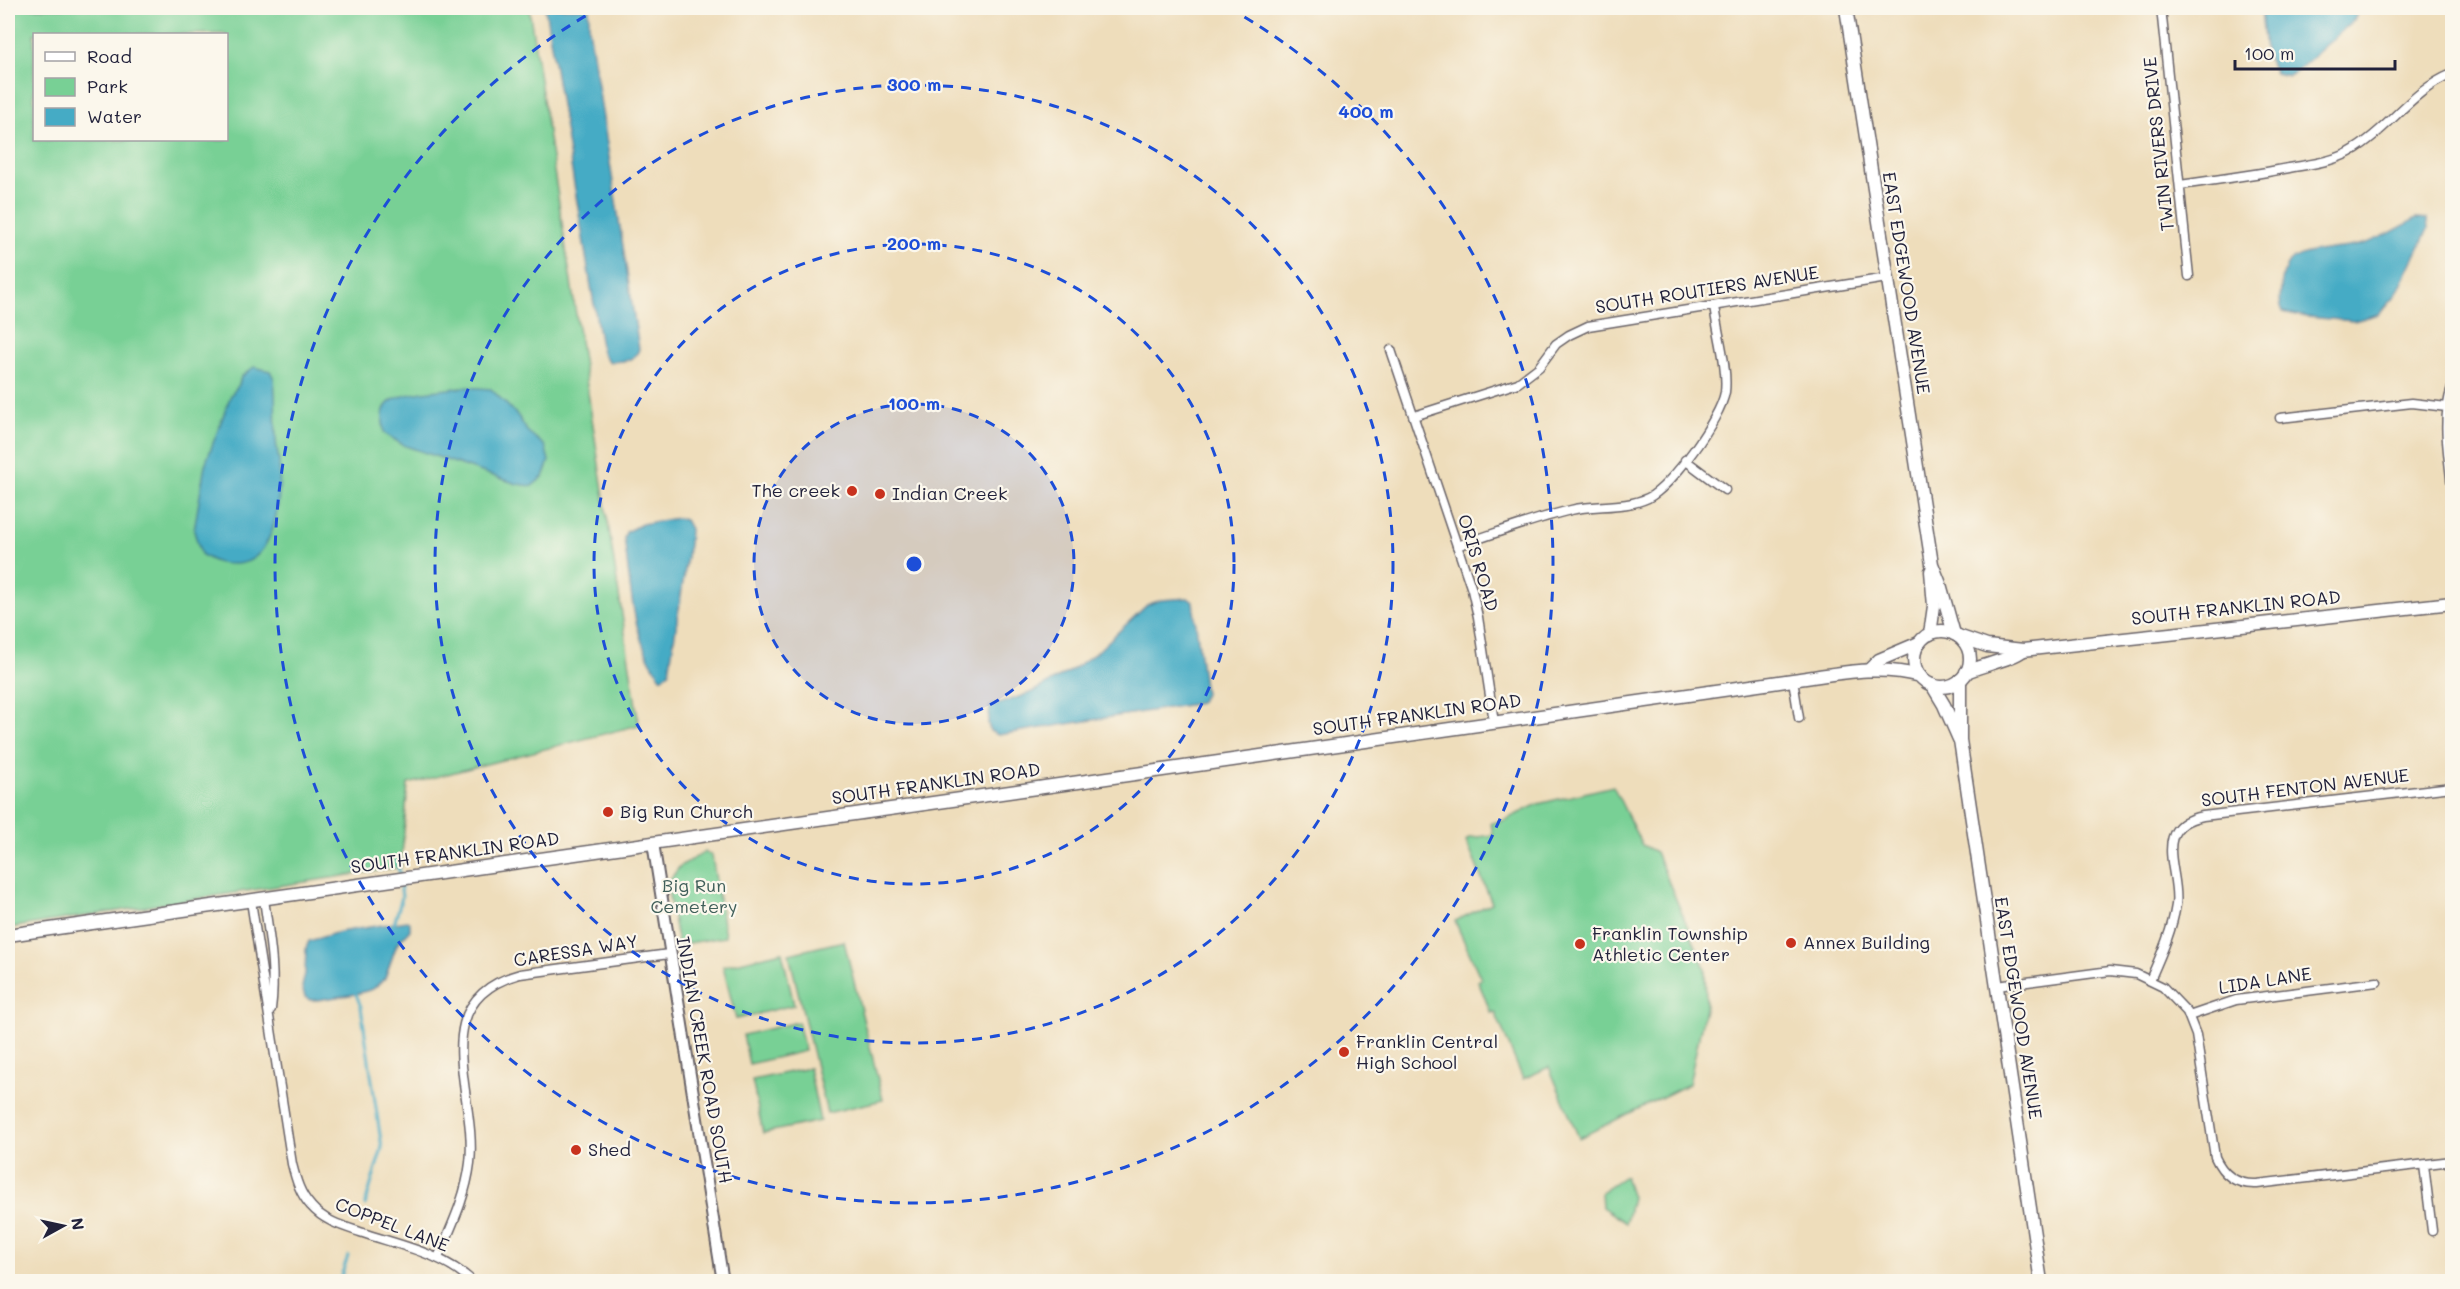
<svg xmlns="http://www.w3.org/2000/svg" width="2460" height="1289" viewBox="0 0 2460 1289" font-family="Mali,sans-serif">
<rect width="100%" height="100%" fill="#fbf7ec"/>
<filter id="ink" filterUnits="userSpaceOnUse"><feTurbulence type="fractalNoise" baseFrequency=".0167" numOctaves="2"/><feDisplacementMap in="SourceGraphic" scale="12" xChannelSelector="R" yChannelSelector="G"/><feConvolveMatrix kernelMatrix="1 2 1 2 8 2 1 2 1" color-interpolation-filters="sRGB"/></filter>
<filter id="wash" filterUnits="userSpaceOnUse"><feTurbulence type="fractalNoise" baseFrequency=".008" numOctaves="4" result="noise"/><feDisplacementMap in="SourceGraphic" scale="24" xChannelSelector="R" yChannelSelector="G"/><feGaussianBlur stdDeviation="1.35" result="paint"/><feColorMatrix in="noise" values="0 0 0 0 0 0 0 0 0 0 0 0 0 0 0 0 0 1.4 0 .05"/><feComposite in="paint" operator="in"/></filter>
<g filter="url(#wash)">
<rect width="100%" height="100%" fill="#edb"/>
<g fill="#78d095" stroke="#4d7968" stroke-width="1.5" fill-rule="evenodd">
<path d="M8,8h521l110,717 -231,59 -7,83 -393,61zM34,34h192v106h-192z"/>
<polygon points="1613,786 1642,845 1656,852 1705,968 1706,1004 1689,1084 1579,1138 1549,1067 1523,1079 1495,1012 1491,1013 1478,981 1481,979 1455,921 1492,903 1466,841 1469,838 1493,835 1491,823 1505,820 1538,804"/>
<polygon points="705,852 712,856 725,937 678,945 667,884 680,866"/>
<polygon points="844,941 883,1100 827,1113 789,954"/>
<polygon points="782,952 794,1005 736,1019 723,966"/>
<polygon points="798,1022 805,1051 749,1064 743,1035"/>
<polygon points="809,1068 820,1121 763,1133 752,1080"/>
<polygon points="1625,1176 1632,1197 1626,1223 1602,1207 1601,1192"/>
</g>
<g fill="#45abc5" stroke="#346680" stroke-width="1.5">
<path d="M545,8h44v20l50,321c-4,14 -19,12 -31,13l-6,-9z"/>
<polygon points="2261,8 2360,8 2354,20 2296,72 2289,76 2275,73 2265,51"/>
<path d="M2417,218l10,1 1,10 -33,68 -16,17 -25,7 -47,-4 -24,-5c-6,-9 -1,-45 8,-52 17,-12 52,-10 72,-16 21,-6 35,-16 54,-26z"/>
<path d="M254,367l16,4 4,8c2,20 1,40 2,59 0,8 2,16 3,23 2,32 -1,102 -44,103 -16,0 -20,-1 -34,-10l-7,-23 11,-66 26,-70 8,-10 2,-8z"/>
<path d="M463,387l28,2 27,27 9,15 18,15 4,15 -6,16 -11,9 -15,-2 -114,-39 -19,-12c-1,-9 -3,-19 2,-27 9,-15 59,-15 77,-19z"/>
<path d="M677,518l8,2 5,9 -1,15 -20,128 -7,6c-31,-36 -31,-94 -38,-140l2,-6 16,-8z"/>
<polygon points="1188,598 1193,602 1205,694 1200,703 998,735 990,731 988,723 990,707 1030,693 1069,672 1098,651 1147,605 1161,600"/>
<polygon points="407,921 410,923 410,930 397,944 385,978 373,989 356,994 317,1000 310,1000 305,997 302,987 305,974 306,948 309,941 339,932"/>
</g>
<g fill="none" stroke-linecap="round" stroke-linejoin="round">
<g stroke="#45abc5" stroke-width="3">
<polyline points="397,861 400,876"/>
<polyline points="394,924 402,897 400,882"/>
<polyline points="356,994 361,1007 382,1148 365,1205"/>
<polyline points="339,1282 348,1256"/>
</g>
</g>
</g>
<g filter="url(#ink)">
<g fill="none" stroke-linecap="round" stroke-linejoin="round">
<g stroke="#696368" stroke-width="11">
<g id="minor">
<polyline points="2161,8 2189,276"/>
<path d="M2180,185c36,-5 72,-10 109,-17 22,-4 46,-6 66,-19 36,-22 56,-58 97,-75"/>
<polyline points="1391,350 1472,590 1478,617 1494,722"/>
<path d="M2452,388c-11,32 -3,67 0,100"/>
<polyline points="1414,416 1518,383 1539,367 1556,344 1569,335 1588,326 1887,278"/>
<polyline points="2280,418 2412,403 2447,407"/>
<polyline points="1685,460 1725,490"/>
<path d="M1457,546c37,-12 75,-27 114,-36 25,-6 53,-1 77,-12 23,-11 73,-80 77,-106 3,-25 -8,-61 -11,-86"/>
<polyline points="1793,680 1799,718"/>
<path d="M264,899c5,37 12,72 7,110"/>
<path d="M251,901l41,263c4,16 8,30 19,42 13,15 31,20 49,26 38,13 83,21 113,50"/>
<path d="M2150,980c11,-25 22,-49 26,-75 5,-32 -27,-79 27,-89l249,-29"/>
<path d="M1997,986l113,-15 26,3 27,13 24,25 9,23 19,122c8,18 21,28 42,27l195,-23"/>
<polyline points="2189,1016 2236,1000 2377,982"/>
<polyline points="2424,1165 2432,1231"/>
<path d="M438,1258c13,-31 28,-61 32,-95 8,-69 -48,-162 50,-189l149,-20"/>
</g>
</g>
<g stroke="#696368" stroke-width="14">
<polyline id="tertiary" points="653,843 723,1282"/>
</g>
<g stroke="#696368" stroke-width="15">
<g id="secondary">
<polyline points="1846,8 1932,564 1940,584 1954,634"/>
<circle cx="1942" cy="659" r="28"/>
<polyline points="1930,634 1934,606 1931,571"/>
<polyline points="1958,636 1987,646 2023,650 2452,603"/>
<polyline points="1870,669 1879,660 1919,643"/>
<path d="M1966,672c16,-7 44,-12 56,-21"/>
<polyline points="1960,680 1960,740 2041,1282"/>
<polyline points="1932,685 1944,705 1959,739"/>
<path d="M8,935l1785,-255c43,-6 85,-16 127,-4"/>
</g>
</g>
<use href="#minor" stroke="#fff" stroke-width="8"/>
<use href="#tertiary" stroke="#fff" stroke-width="10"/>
<use href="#secondary" stroke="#fff" stroke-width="12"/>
</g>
</g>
<circle cx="914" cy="564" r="160" fill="#1d4ed8" fill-opacity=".12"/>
<g fill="none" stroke="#1d4ed8" stroke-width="3" stroke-dasharray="10 8">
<circle cx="914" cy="564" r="160"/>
<circle cx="914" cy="564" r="320"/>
<circle cx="914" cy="564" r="479"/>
<path d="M1229 8A639 639 0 1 1 599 8"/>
</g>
<g fill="#c8321e" stroke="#fbf7ec" stroke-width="2">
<circle cx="852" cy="491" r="6"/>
<circle cx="880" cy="494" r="6"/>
<circle cx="608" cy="812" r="6"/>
<circle cx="1791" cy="943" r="6"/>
<circle cx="1580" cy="944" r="6"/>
<circle cx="1344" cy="1052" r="6"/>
<circle cx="576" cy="1150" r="6"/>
</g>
<g text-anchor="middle" stroke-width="4.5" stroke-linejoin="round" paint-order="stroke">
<g font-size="18" fill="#22223b" stroke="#fbf7ec">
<text transform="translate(2159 144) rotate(-96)" y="6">TWIN RIVERS DRIVE</text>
<text transform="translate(1906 283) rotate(81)" y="6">EAST EDGEWOOD AVENUE</text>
<text transform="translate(1707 290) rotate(-9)" y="6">SOUTH ROUTIERS AVENUE</text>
<text transform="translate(1478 563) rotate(73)" y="6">ORIS ROAD</text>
<text transform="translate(2236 608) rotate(-6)" y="6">SOUTH FRANKLIN ROAD</text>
<text transform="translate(1417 715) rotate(-8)" y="6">SOUTH FRANKLIN ROAD</text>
<text transform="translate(936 784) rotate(-8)" y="6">SOUTH FRANKLIN ROAD</text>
<text transform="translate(2305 788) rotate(-7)" y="6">SOUTH FENTON AVENUE</text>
<text transform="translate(455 853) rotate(-8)" y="6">SOUTH FRANKLIN ROAD</text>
<text transform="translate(576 951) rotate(-9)" y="6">CARESSA WAY</text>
<text transform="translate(2265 981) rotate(-9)" y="6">LIDA LANE</text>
<text transform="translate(2018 1008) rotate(81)" y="6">EAST EDGEWOOD AVENUE</text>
<text transform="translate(704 1060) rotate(80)" y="6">INDIAN CREEK ROAD SOUTH</text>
<text transform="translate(392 1225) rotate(21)" y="6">COPPEL LANE</text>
</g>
<g font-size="18" fill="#22223b" stroke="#fbf7ec" text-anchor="start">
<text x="840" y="497" text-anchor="end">The creek</text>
<text x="892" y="500">Indian Creek</text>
<text x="620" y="818">Big Run Church</text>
<text x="1592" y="940">Franklin Township<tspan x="1592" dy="21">Athletic Center</tspan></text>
<text x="1803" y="949">Annex Building</text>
<text x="1356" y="1048">Franklin Central<tspan x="1356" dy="21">High School</tspan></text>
<text x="588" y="1156">Shed</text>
</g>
<g font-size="18" fill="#405f5a" stroke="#fbf7ec">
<text x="694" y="892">Big Run<tspan x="694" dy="21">Cemetery</tspan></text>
</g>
</g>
<circle cx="914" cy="564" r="9" fill="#1d4ed8" stroke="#fbf7ec" stroke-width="3"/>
<g font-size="18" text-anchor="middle" font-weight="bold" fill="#1d4ed8" stroke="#fbf7ec" stroke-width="4.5" stroke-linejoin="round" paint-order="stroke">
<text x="914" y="91">300 m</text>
<text x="1366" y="118">400 m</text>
<text x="914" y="250">200 m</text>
<text x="914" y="410">100 m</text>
</g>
<rect width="2460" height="1289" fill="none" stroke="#fbf7ec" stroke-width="30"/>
<rect x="33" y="33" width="195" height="108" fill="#fbf7ec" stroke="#a4a2a5" stroke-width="1.5"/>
<rect x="45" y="52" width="30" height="9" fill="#ffffff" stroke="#a4a2a5" stroke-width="1.5"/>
<text x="87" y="63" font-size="18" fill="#22223b">Road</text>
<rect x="45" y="78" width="30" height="18" fill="#78d095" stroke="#a4a2a5" stroke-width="1.5"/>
<text x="87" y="93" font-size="18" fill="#22223b">Park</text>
<rect x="45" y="108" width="30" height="18" fill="#45abc5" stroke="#a4a2a5" stroke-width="1.5"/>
<text x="87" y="123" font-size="18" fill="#22223b">Water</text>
<g transform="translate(63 1226) rotate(82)" stroke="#fbf7ec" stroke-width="4.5" paint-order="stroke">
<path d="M0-4.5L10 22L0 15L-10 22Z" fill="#22223b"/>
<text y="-9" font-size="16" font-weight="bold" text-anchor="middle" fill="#22223b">N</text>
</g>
<path d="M2235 60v9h160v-9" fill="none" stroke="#22223b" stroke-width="3"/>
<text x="2244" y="60" font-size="18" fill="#22223b" stroke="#fbf7ec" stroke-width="4.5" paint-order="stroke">100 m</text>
</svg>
